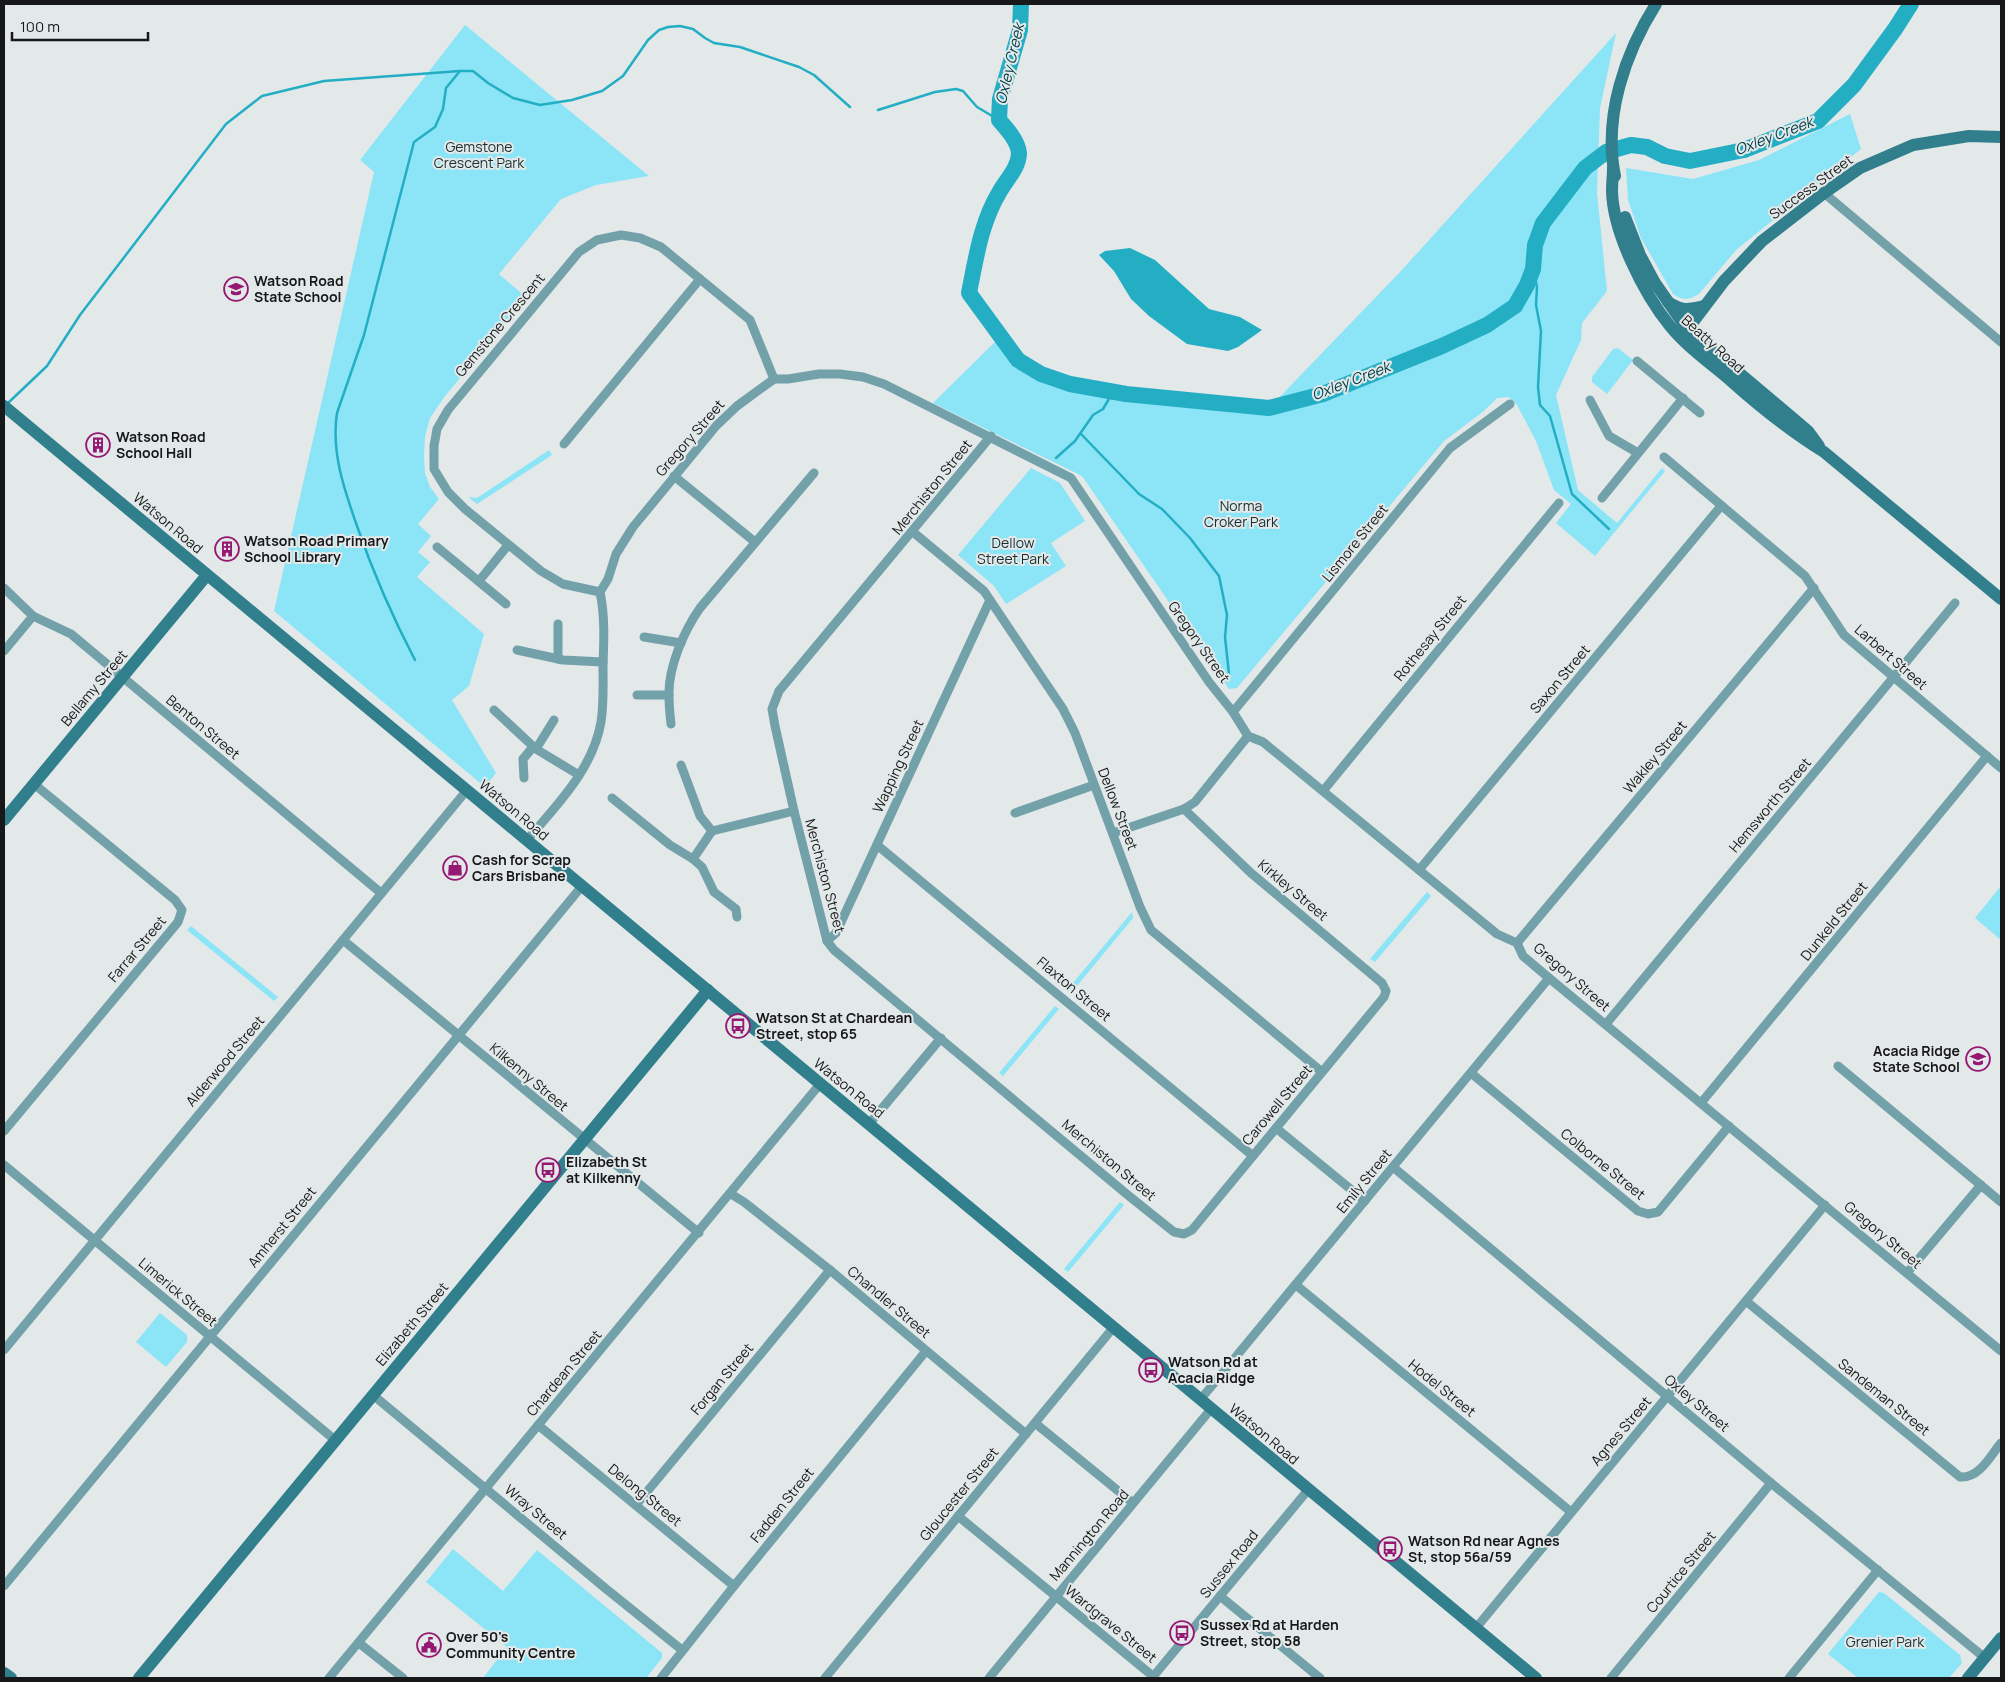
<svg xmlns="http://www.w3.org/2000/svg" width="2005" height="1682" viewBox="0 0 2005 1682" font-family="Manrope,sans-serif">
<rect width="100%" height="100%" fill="#e3e8e9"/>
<g fill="#8be5f7">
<polygon points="465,25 649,176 596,185 561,199 499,274 527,298 445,396 430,418 425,437 424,456 425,473 430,487 439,499 418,524 431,536 418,552 430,562 417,577 484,634 469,686 452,700 496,773 485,787 274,611 374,172 360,160"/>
<polygon points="1616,33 1600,108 1597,193 1607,291 1582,323 1581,340 1556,395 1578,490 1617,523 1662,468 1665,471 1595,556 1556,523 1571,504 1554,490 1536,441 1517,405 1509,397 1497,398 1484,411 1444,441 1237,688 1229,689 1082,476 933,403 1001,336 1018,360 1041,374 1070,384 1126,394 1269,408 1401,271"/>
<path d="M1850,114l11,35 -125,101 -37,44c-10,6 -16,7 -26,0l-32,-56 -13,-38 -2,-32 67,11 66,-19z"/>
<polygon points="1618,348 1633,360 1607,394 1592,382 1592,377 1613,349"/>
<polygon points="549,450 552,455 477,504 468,497 477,498"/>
<polygon points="1031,468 1060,483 1085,521 1051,543 1066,566 1006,604 994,586 958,555"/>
<polygon points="2001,886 2001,940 1975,918"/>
<polygon points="1427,892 1431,896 1375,962 1370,959"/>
<polygon points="1132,912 1133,918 1072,992 1068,989"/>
<polygon points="191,926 278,997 274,1001 187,930"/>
<polygon points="1055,1006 1059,1009 1003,1076 999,1073"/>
<polygon points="1120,1202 1124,1205 1068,1272 1064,1269"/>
<polygon points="160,1313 187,1335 187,1342 166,1367 136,1342"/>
<polygon points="453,1549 503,1591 537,1550 662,1653 662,1658 647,1677 634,1678 483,1678 507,1647 426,1582"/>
<polygon points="1879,1592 1884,1593 1960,1655 1962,1663 1949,1678 1858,1678 1828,1654"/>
</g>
<polygon fill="#23aec4" points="1130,248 1155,260 1209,309 1240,317 1262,330 1238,347 1228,351 1187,344 1149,316 1131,299 1114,271 1099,255 1105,251"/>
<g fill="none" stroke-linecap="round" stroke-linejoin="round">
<g stroke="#23aec4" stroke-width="2.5">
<polyline points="878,110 935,92 956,89 963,91 977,107 999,120"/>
<polyline points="1533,269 1537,287 1536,305 1541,331 1538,387 1540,405 1550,416 1572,494 1609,529"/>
<polyline points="8,403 47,366 80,315 226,124 262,96 324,81 460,71"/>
<polyline points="1081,434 1139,494 1162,509 1190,538 1219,576 1227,615 1225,637 1229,674"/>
<polyline points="1056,458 1075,441 1093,415 1103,409 1113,392"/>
<path d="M415,660c-23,-44 -42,-88 -58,-134 -13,-37 -26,-74 -20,-113l27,-78 50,-193 21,-15 8,-18 3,-21 14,-17h13l15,12 25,15 27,7 32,-5 30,-9 21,-15 25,-36 11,-10 9,-3 12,-1 13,3 12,9 9,5 26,4 59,20 15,8 36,32"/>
</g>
<path stroke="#23aec4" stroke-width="16" d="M1021,4l-1,26 -20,69 -1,21c8,9 19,21 20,33 0,14 -12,26 -19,38 -19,31 -24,67 -31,102l49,67 23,14 29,10 56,10 143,14 54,-14 119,-48 45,-21 28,-19 12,-21 6,-16 2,-24 8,-22 42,-55 21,-16 25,-7 16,2 18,9 25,5 54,-11 74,-29 36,-36 41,-56 16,-25"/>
<g stroke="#73a1aa" stroke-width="9">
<polyline points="1824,193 2001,342"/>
<polyline points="1637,361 1700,413"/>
<polyline points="1590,400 1609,436 1638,453"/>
<polyline points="991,436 779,691 772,709 775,726 794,811 827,941 834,950 1129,1196 1174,1232 1184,1234 1192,1230 1384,997 1386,991 1382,983 1251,873 1184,809"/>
<polyline points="564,444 700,279"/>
<polyline points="1664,457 1805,576 1844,635 2001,768"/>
<polyline points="674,476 755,542"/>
<polyline points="1602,498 1683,398"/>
<polyline points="913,532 984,591 1063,709 1075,733 1140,907 1151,930 1322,1072"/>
<polyline points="437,547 506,604"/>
<polyline points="479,581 508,545"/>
<polyline points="4,588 33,616 71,634 381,893"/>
<polyline points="600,592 563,584 541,571 465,509 448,492 434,469 434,446 437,429 448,410 579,252 597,240 621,235 640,238 661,247 750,320 774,379"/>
<polyline points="644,637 681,643"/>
<polyline points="517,650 563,660 603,662"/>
<polyline points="4,651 33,616"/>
<polyline points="558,659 558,624"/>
<polyline points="637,695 669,695"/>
<polyline points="494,710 536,749 579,775"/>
<polyline points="1233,712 1450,448 1510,404"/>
<path d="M671,724c-1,-9 -2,-19 -2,-28 -1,-29 15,-65 31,-88l114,-135"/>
<polyline points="536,749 554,720"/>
<polyline points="681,765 700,816 712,831"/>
<polyline points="524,778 523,759 533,747"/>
<polyline points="1323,791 1559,503"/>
<polyline points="612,798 670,845 693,859"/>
<polyline points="1015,813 1094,785"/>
<polyline points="712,831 693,859 702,867 714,892 736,909 737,917"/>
<polyline points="712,831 794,811"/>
<polyline points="1113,833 1184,809 1195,802 1248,736"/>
<path d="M527,840c30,-35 66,-71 74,-118 3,-19 2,-38 2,-57 1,-25 2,-49 -3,-73l8,-13 8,-25 17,-27 83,-101 21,-20 37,-27h14l31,-5h21l23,3 21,7 187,94 138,204 24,30 15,24 15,6 234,192 20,9 6,13 26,22 452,373"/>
<polyline points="877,845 1253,1156"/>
<polyline points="1419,870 1721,506"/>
<polyline points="343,940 699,1233"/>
<polyline points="827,941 836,933 990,600"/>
<polyline points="1517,943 1814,588"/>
<polyline points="1606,1024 1955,603"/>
<polyline points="1838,1066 2001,1202"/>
<polyline points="1471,1073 1638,1211 1648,1214 1658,1212 1729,1126"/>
<polyline points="1701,1103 1987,756"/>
<polyline points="869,1124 941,1038"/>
<polyline points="1276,1128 1365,1201"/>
<polyline points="4,1131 178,922 182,910 175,900 34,784"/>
<polyline points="4,1165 335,1440"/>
<polyline points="1393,1167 1771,1483 1985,1658"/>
<polyline points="731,1194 744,1202 830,1270 1026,1434"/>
<polyline points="1907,1273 1981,1185"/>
<polyline points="1296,1285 1571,1512"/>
<path d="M1746,1301l214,176c19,2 30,-21 41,-34"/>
<polyline points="4,1350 467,790"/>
<polyline points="373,1395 605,1588 682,1650"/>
<polyline points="1200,1400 1549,978"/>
<polyline points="1035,1423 1133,1503"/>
<polyline points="538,1425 734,1586"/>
<polyline points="636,1505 830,1270"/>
<polyline points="958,1516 1154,1677"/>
<polyline points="4,1586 582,886"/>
<polyline points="1220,1596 1320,1678"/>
<polyline points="1476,1628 1825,1205"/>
<polyline points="359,1643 403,1678"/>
<polyline points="329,1678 820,1084"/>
<polyline points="661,1678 734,1586 926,1351"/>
<polyline points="825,1678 1113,1328"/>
<polyline points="989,1678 1211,1409"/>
<polyline points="1152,1678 1308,1490"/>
<polyline points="1611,1678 1771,1483"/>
<polyline points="1789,1678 1878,1570"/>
</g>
<g stroke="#317e8c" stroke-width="12">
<path d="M1613,168c0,8 -1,15 -1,23 1,42 32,103 58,135 17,21 40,37 60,54 29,26 60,51 94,72l177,147"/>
<path d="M1615,176c-12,-59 10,-123 41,-172"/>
<polyline points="1625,217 1640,255 1655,283 1687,329 1808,431 1819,446"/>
<path d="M1668,302c14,9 20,8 36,4"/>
<polyline points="1683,335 1724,281 1762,241 1824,193 1860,168 1913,145 1969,136 2001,137"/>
<polyline points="4,406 1536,1678"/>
<polyline points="4,820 207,575"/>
<polyline points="4,1673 11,1678"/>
<polyline points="139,1678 708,990"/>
<polyline points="1968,1678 2001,1638"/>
</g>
</g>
<defs>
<g id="school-ring" transform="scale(1.25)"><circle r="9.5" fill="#e3e8e9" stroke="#951872" stroke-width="1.5"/><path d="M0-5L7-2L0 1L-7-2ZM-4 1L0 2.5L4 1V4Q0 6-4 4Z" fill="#951872"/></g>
<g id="building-ring" transform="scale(1.25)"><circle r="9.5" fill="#e3e8e9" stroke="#951872" stroke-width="1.5"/><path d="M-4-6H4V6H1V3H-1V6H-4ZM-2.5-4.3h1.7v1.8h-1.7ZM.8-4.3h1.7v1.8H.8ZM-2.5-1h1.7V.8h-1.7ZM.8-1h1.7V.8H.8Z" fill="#951872"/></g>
<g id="shop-ring" transform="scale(1.25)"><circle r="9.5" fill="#e3e8e9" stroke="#951872" stroke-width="1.5"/><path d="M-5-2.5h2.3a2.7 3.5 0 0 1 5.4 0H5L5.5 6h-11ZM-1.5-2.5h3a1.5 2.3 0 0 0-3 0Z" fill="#951872"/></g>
<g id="bus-ring" transform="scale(1.25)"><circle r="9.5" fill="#e3e8e9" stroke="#951872" stroke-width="1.5"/><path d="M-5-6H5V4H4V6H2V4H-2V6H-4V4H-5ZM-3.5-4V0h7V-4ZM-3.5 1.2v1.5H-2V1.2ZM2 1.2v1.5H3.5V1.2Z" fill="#951872"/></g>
<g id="civic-ring" transform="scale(1.25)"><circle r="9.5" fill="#e3e8e9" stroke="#951872" stroke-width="1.5"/><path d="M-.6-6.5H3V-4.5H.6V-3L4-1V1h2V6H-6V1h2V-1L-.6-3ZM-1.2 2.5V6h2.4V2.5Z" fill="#951872"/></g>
</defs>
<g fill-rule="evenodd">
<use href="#school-ring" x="236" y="289"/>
<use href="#building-ring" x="98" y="445"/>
<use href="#building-ring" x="227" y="549"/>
<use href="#shop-ring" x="455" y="868"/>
<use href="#bus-ring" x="738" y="1026"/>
<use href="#school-ring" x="1978" y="1059"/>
<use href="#bus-ring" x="548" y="1170"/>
<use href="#bus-ring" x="1151" y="1370"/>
<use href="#bus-ring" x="1390" y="1549"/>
<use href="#bus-ring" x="1182" y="1633"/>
<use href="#civic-ring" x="429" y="1645"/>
</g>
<g text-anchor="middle" stroke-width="4" stroke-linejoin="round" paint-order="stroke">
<g font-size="14" fill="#192f33" stroke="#e3e8e9">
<text x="479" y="152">Gemstone<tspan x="479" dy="16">Crescent Park</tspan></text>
<text x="1241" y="511">Norma<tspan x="1241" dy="16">Croker Park</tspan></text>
<text x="1013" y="548">Dellow<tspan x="1013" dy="16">Street Park</tspan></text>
<text x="1885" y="1647">Grenier Park</text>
</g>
<g font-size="14" fill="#161819" stroke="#e3e8e9">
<text transform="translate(1811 187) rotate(-36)" y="5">Success Street</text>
<text transform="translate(500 325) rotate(-50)" y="5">Gemstone Crescent</text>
<text transform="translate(1713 344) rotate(42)" y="5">Beatty Road</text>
<text transform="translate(690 438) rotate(-49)" y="5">Gregory Street</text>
<text transform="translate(932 487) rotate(-51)" y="5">Merchiston Street</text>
<text transform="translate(168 523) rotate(40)" y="5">Watson Road</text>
<text transform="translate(1355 543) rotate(-51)" y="5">Lismore Street</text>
<text transform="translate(1430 638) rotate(-51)" y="5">Rothesay Street</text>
<text transform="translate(1199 642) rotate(55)" y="5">Gregory Street</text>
<text transform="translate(1891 657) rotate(41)" y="5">Larbert Street</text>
<text transform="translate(1560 679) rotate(-50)" y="5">Saxon Street</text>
<text transform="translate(94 688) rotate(-50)" y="5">Bellamy Street</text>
<text transform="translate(203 727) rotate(40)" y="5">Benton Street</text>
<text transform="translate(1655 757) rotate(-50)" y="5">Wakley Street</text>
<text transform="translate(898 766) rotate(-65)" y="5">Wapping Street</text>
<text transform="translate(1770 805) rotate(-50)" y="5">Hemsworth Street</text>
<text transform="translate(1118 809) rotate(69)" y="5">Dellow Street</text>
<text transform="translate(514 810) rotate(40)" y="5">Watson Road</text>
<text transform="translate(825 876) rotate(75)" y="5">Merchiston Street</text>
<text transform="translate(1293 890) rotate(40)" y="5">Kirkley Street</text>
<text transform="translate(1834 921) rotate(-51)" y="5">Dunkeld Street</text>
<text transform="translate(137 949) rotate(-50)" y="5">Farrar Street</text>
<text transform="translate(1572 977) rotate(41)" y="5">Gregory Street</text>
<text transform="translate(1074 989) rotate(40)" y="5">Flaxton Street</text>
<text transform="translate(225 1061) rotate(-50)" y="5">Alderwood Street</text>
<text transform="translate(529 1077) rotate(40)" y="5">Kilkenny Street</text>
<text transform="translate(849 1088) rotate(39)" y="5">Watson Road</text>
<text transform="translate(1277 1105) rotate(-50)" y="5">Carowell Street</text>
<text transform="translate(1109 1160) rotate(40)" y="5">Merchiston Street</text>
<text transform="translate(1603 1164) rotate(39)" y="5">Colborne Street</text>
<text transform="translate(1364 1181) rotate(-51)" y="5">Emily Street</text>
<text transform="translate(282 1227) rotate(-51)" y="5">Amherst Street</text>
<text transform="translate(1883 1235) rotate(40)" y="5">Gregory Street</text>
<text transform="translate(178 1292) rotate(40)" y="5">Limerick Street</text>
<text transform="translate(889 1302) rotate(40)" y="5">Chandler Street</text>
<text transform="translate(412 1324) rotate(-50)" y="5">Elizabeth Street</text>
<text transform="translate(564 1373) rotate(-50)" y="5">Chardean Street</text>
<text transform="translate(722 1379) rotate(-50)" y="5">Forgan Street</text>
<text transform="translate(1442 1388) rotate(39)" y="5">Hodel Street</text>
<text transform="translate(1884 1397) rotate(39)" y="5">Sandeman Street</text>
<text transform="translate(1697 1403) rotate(40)" y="5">Oxley Street</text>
<text transform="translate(1621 1431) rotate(-50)" y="5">Agnes Street</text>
<text transform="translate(1264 1434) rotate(40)" y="5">Watson Road</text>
<text transform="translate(959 1494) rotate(-51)" y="5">Gloucester Street</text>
<text transform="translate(645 1495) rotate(39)" y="5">Delong Street</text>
<text transform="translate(782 1505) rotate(-51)" y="5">Fadden Street</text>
<text transform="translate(536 1512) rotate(40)" y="5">Wray Street</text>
<text transform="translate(1089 1535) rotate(-50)" y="5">Mannington Road</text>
<text transform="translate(1229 1564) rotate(-51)" y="5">Sussex Road</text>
<text transform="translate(1681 1572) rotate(-51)" y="5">Courtice Street</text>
<text transform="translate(1111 1624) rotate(39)" y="5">Wardgrave Street</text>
</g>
<g font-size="14" font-weight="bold" fill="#161819" stroke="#e3e8e9" text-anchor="start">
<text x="254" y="286">Watson Road<tspan x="254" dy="16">State School</tspan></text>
<text x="116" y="442">Watson Road<tspan x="116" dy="16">School Hall</tspan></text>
<text x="244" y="546">Watson Road Primary<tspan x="244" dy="16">School Library</tspan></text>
<text x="472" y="865">Cash for Scrap<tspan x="472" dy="16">Cars Brisbane</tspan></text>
<text x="756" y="1023">Watson St at Chardean<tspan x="756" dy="16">Street, stop 65</tspan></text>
<text x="1960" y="1056" text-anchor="end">Acacia Ridge<tspan x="1960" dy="16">State School</tspan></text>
<text x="566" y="1167">Elizabeth St<tspan x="566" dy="16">at Kilkenny</tspan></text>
<text x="1168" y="1367">Watson Rd at<tspan x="1168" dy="16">Acacia Ridge</tspan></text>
<text x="1408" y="1546">Watson Rd near Agnes<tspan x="1408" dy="16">St, stop 56a/59</tspan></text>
<text x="1200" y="1630">Sussex Rd at Harden<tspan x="1200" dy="16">Street, stop 58</tspan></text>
<text x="446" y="1642">Over 50's<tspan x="446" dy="16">Community Centre</tspan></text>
</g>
<g font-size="15" font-style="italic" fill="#044049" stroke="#e3e8e9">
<text transform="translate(1010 64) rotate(-77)" y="5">Oxley Creek</text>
<text transform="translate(1774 136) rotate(-21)" y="5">Oxley Creek</text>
<text transform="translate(1351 381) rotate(-21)" y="5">Oxley Creek</text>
</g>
</g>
<rect width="2005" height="1682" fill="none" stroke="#161819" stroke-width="10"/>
<path d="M12 32v8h136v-8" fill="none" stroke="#161819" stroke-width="2.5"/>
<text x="20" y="32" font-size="15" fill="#161819" stroke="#e3e8e9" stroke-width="4" paint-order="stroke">100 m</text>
</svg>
